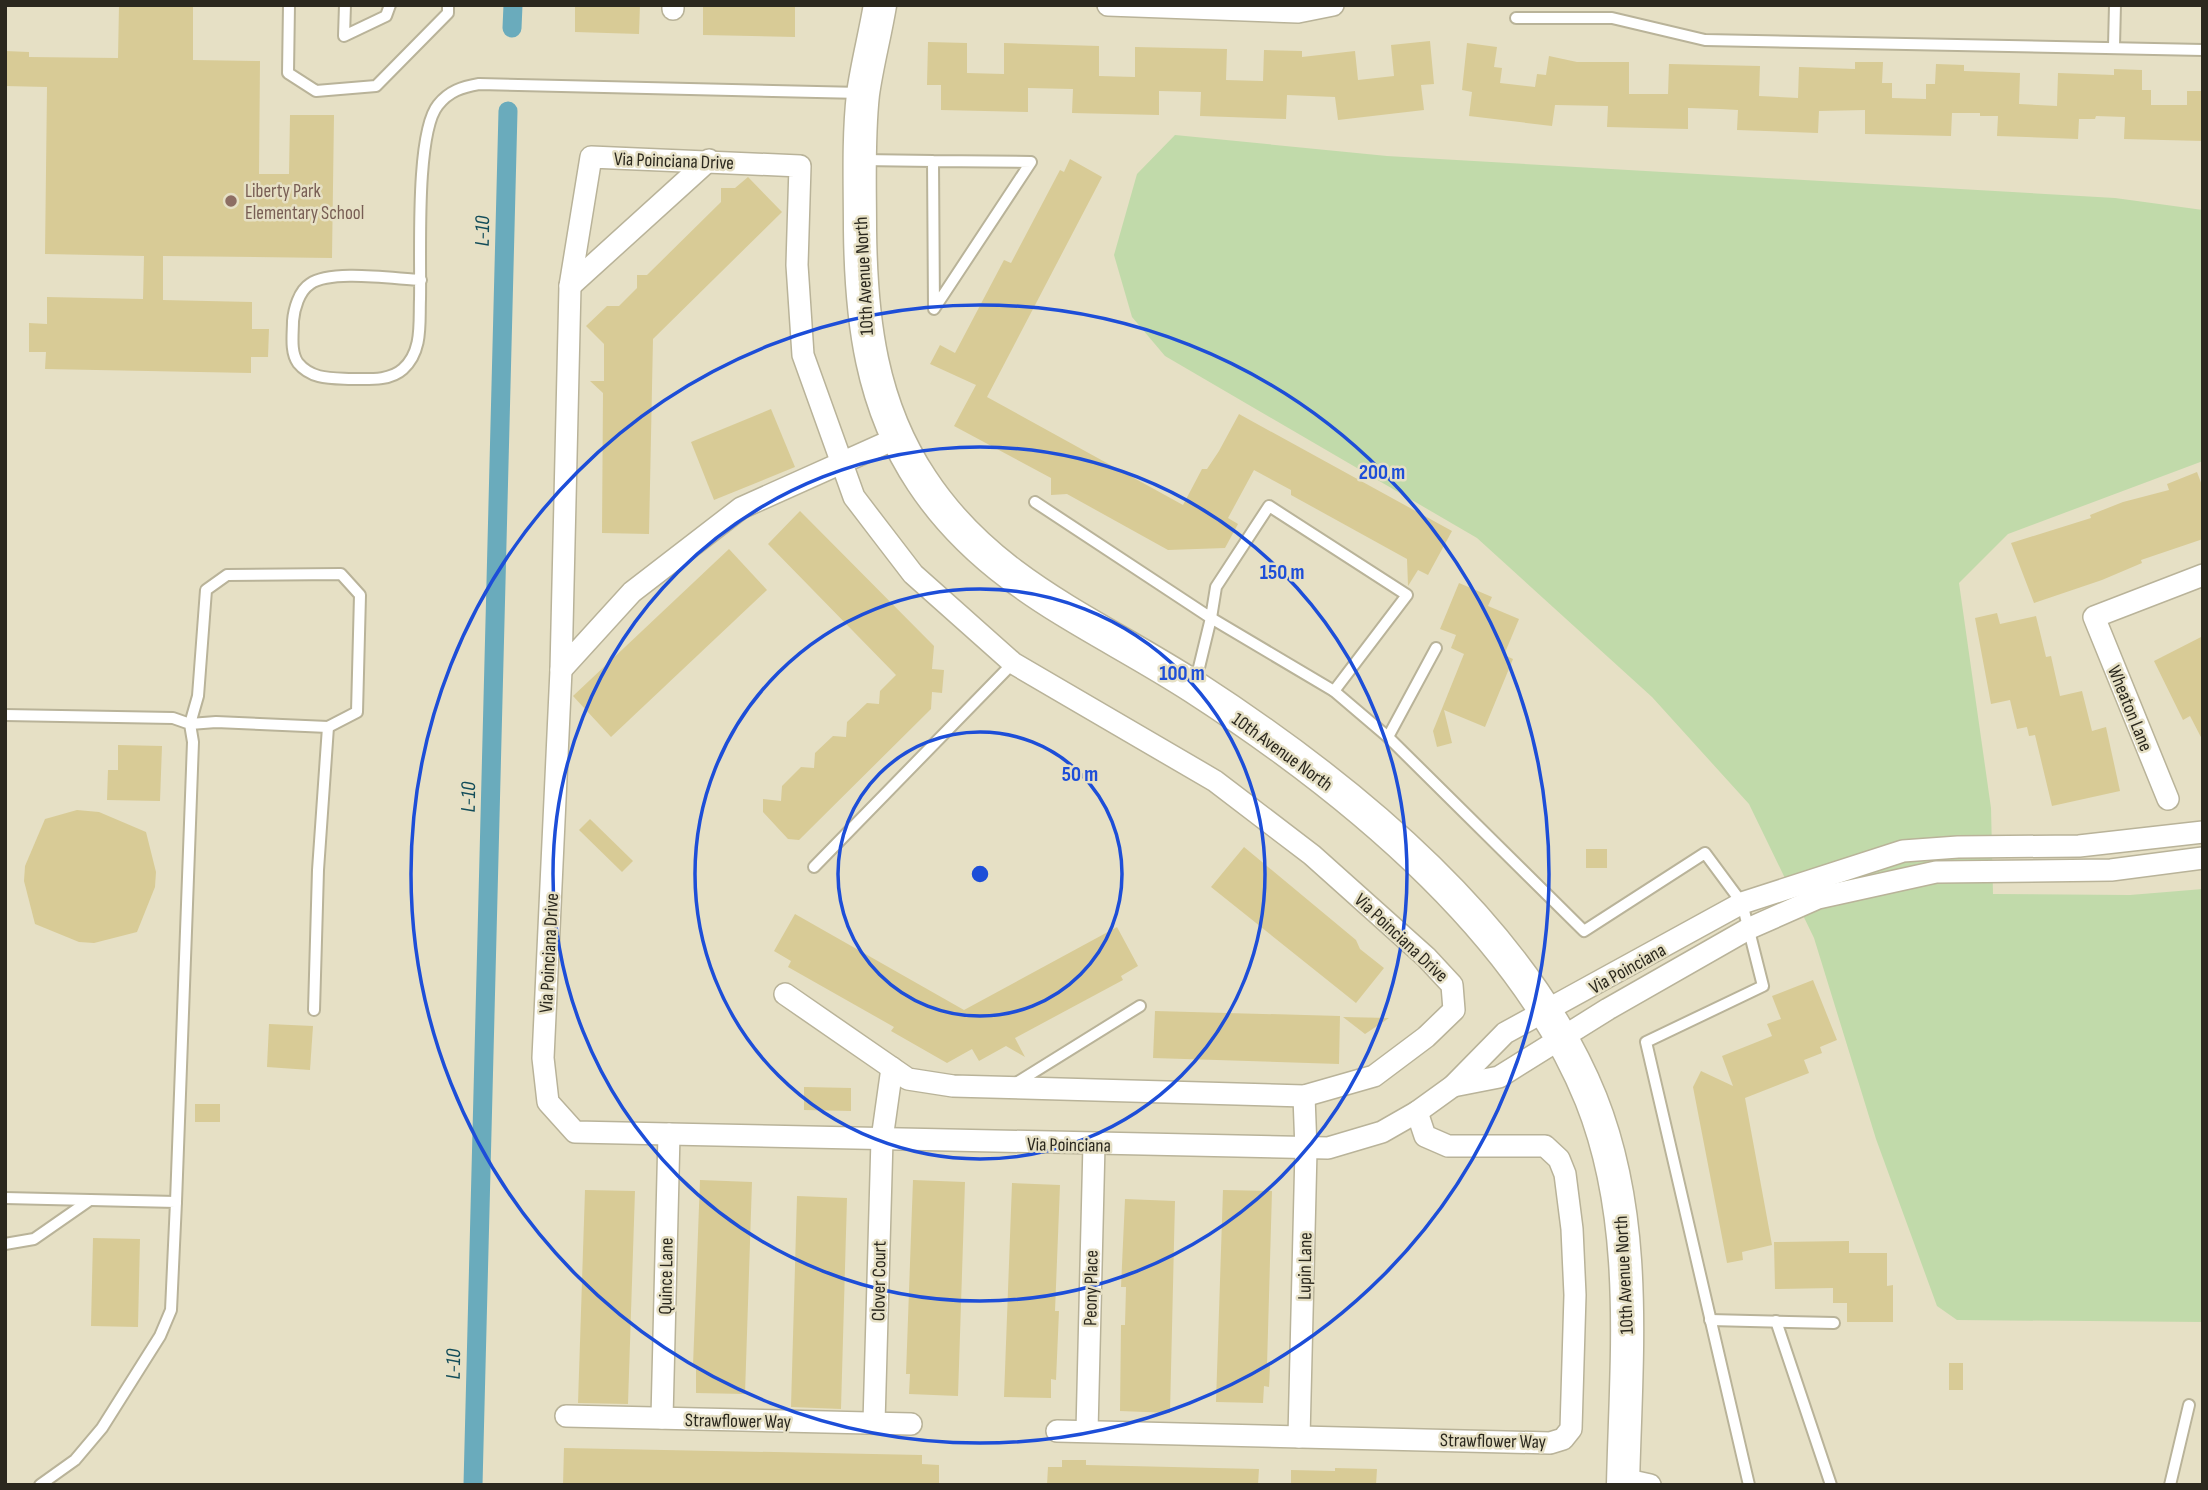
<svg xmlns="http://www.w3.org/2000/svg" width="2208" height="1490" viewBox="0 0 2208 1490" font-family="'Sofia Sans Condensed',sans-serif">
<rect width="100%" height="100%" fill="#e6e0c5"/>
<polygon fill="#c1daaa" points="1175,135 1387,156 2115,198 2203,210 2203,461 2008,534 1959,583 1991,808 1993,894 2130,895 2203,889 2203,1322 1957,1320 1937,1306 1876,1139 1814,938 1749,804 1652,697 1477,538 1165,356 1132,317 1114,255 1137,174"/>
<g fill="none" stroke-linecap="round" stroke-linejoin="round">
<g stroke="#6aabbc" stroke-width="19">
<polyline points="512,28 513,5"/>
<polyline points="473,1485 508,111"/>
</g>
</g>
<g fill="#d8cb96">
<polygon points="119,5 193,5 193,60 260,61 259,174 289,174 290,115 334,115 332,258 163,256 163,300 252,302 252,329 269,329 268,357 251,357 251,373 45,369 46,352 29,352 29,323 47,324 47,297 143,299 144,256 45,254 47,87 5,86 5,51 29,52 29,57 118,58"/>
<polygon points="575,5 640,5 639,34 575,32"/>
<polygon points="703,5 795,5 795,37 703,35"/>
<polygon points="1430,41 1434,84 1421,85 1424,110 1338,120 1335,97 1287,95 1286,119 1200,116 1201,92 1159,91 1159,115 1072,113 1073,89 1028,88 1028,112 941,110 941,85 927,85 928,42 967,43 967,73 1004,74 1004,43 1099,46 1099,76 1135,77 1135,47 1227,49 1226,80 1263,81 1264,50 1302,51 1302,57 1355,51 1358,80 1394,76 1391,45"/>
<polygon points="1467,43 1497,47 1494,67 1502,68 1500,83 1535,87 1537,74 1546,75 1549,56 1577,62 1629,62 1629,94 1668,94 1669,64 1760,66 1759,96 1798,98 1799,67 1855,69 1855,62 1883,62 1882,83 1892,83 1892,98 1926,99 1926,84 1935,84 1936,64 1964,65 1964,71 2020,73 2019,104 2057,106 2058,73 2114,75 2114,69 2142,70 2142,90 2151,90 2151,105 2187,105 2187,91 2203,91 2203,141 2124,139 2125,117 2096,116 2095,119 2079,119 2078,139 1997,136 1998,116 1980,116 1980,113 1952,113 1951,136 1865,134 1865,110 1819,111 1818,133 1737,130 1738,110 1720,109 1688,108 1688,129 1607,127 1608,106 1555,105 1552,126 1469,116 1472,92 1462,90"/>
<polygon points="1070,159 1102,177 987,397 1183,505 1202,469 1207,469 1219,451 1239,414 1452,531 1428,575 1418,570 1408,586 1407,559 1291,495 1291,490 1254,470 1228,518 1238,524 1225,548 1168,550 1067,494 1051,495 1051,478 954,426 976,385 930,364 940,345 955,353 1004,260 1011,263 1060,170 1064,172"/>
<polygon points="748,177 782,212 653,339 649,534 602,533 603,393 590,381 604,381 604,344 586,326 607,306 619,306 637,288 637,275 647,275 721,202 721,188 735,188"/>
<polygon points="771,409 795,467 714,500 691,442"/>
<polygon points="2197,472 2203,488 2203,539 2141,560 2142,563 2102,580 2034,603 2011,543 2091,518 2090,515 2123,502 2169,490 2167,484"/>
<polygon points="800,511 934,646 932,669 944,670 942,693 932,692 931,709 799,840 788,839 763,812 763,799 781,801 782,786 801,767 814,768 815,753 833,736 846,737 847,722 867,703 879,704 880,691 896,675 768,544"/>
<polygon points="729,549 767,590 611,737 573,696"/>
<polygon points="1459,583 1492,597 1488,606 1519,619 1504,655 1513,659 1485,727 1444,710 1452,743 1437,747 1433,731 1464,654 1451,648 1456,635 1440,629"/>
<polygon points="1997,613 2000,624 2036,616 2046,657 2051,656 2060,696 2082,691 2092,731 2106,727 2120,791 2052,806 2035,735 2029,736 2027,727 2017,729 2010,700 1991,704 1975,618"/>
<polygon points="2203,636 2203,741 2190,716 2183,720 2154,661"/>
<polygon points="118,745 162,746 160,801 107,800 108,770 118,770"/>
<polygon points="77,810 99,812 146,832 156,872 155,887 137,932 94,943 79,942 35,924 24,881 25,866 45,819"/>
<polygon points="590,819 633,861 622,872 579,830"/>
<polygon points="1244,847 1356,940 1360,949 1384,968 1356,1003 1211,887"/>
<rect x="1586" y="849" width="21" height="19"/>
<polygon points="795,914 964,1010 1117,927 1138,966 1121,976 1123,980 1015,1038 1025,1057 1006,1046 979,1061 972,1049 947,1063 891,1031 894,1027 788,967 791,961 774,951"/>
<polygon points="1813,980 1837,1040 1820,1047 1822,1053 1804,1060 1809,1073 1745,1098 1772,1245 1742,1252 1743,1260 1727,1263 1693,1087 1701,1071 1733,1086 1722,1056 1772,1036 1767,1024 1781,1019 1772,996"/>
<polygon points="1155,1011 1340,1016 1339,1064 1153,1058"/>
<polygon points="1343,1017 1389,1018 1365,1034"/>
<polygon points="269,1024 313,1026 310,1070 267,1067"/>
<polygon points="804,1087 851,1088 851,1111 804,1110"/>
<rect x="195" y="1104" width="25" height="18"/>
<polygon points="700,1180 752,1182 745,1394 696,1393 696,1367 693,1366"/>
<polygon points="913,1180 965,1182 958,1396 909,1394 910,1374 906,1374"/>
<polygon points="1012,1183 1060,1185 1055,1311 1059,1311 1056,1380 1051,1379 1051,1398 1004,1397"/>
<polygon points="585,1190 635,1191 628,1404 578,1403"/>
<polygon points="1223,1190 1272,1191 1267,1366 1270,1366 1269,1387 1264,1386 1263,1403 1216,1402"/>
<polygon points="797,1196 847,1198 841,1409 791,1407"/>
<polygon points="1125,1199 1175,1201 1170,1413 1120,1411 1121,1325 1125,1325 1126,1287 1121,1287"/>
<polygon points="93,1238 140,1239 138,1327 91,1326"/>
<polygon points="1849,1241 1849,1253 1887,1253 1887,1286 1893,1285 1893,1322 1847,1322 1847,1303 1833,1303 1833,1288 1775,1289 1774,1242"/>
<rect x="1949" y="1363" width="14" height="27"/>
<polygon points="564,1448 922,1455 922,1464 939,1465 939,1485 563,1485"/>
<polygon points="1062,1460 1086,1460 1086,1465 1259,1469 1258,1485 1047,1485 1048,1467 1062,1467"/>
<polygon points="1335,1468 1377,1469 1376,1485 1291,1485 1291,1470 1335,1471"/>
</g>
<g fill="none" stroke-linecap="round" stroke-linejoin="round">
<g stroke="#b9b399" stroke-width="14">
<g id="lane">
<polyline points="289,5 288,73 316,91 376,86 448,13 448,5"/>
<polyline points="345,5 344,36 386,16 390,5"/>
<polyline points="1516,18 1612,18 1705,40 2203,50"/>
<polyline points="2114,46 2115,5"/>
<polyline points="862,160 933,161 934,309 1031,162 933,161"/>
<path d="M421,280c-26,-1 -90,-11 -111,4 -11,7 -16,25 -17,37 0,13 -3,31 5,42 14,17 34,15 54,16 16,0 38,2 51,-10 20,-18 16,-46 17,-70 1,-40 -5,-166 18,-194 11,-14 24,-18 41,-21l382,9"/>
<polyline points="1035,502 1211,618 1216,587 1269,506 1407,595 1334,691"/>
<polygon points="341,574 360,595 357,712 328,727 216,722 190,724 198,696 206,590 227,575"/>
<polyline points="1195,684 1211,618 1334,691 1388,737 1584,931 1705,853 1742,903 1763,986 1646,1042 1749,1485"/>
<polyline points="5,715 173,718 190,724 193,742 176,1202"/>
<polyline points="1388,737 1436,648"/>
<polyline points="814,867 1013,663"/>
<polyline points="314,1010 318,870 328,727"/>
<polyline points="1013,1085 1140,1006"/>
<polyline points="5,1198 176,1202 171,1310 160,1336 102,1428 75,1460 40,1485"/>
<polyline points="5,1244 34,1239 90,1200"/>
<polyline points="1710,1320 1834,1323"/>
<polyline points="1776,1321 1831,1485"/>
<polyline points="2170,1485 2189,1405"/>
</g>
</g>
<g stroke="#b9b399" stroke-width="24">
<g id="street">
<polyline points="1108,5 1298,12 1333,5"/>
<polyline points="673,9 673,5"/>
<polyline points="570,286 709,160"/>
<polyline points="561,670 543,1058 548,1102 575,1132 1328,1148 1382,1132 1417,1112 1453,1086 1505,1033 1742,903 1903,851 1958,847 2079,846 2203,832"/>
<polyline points="2168,799 2094,617 2203,575"/>
<polyline points="785,994 908,1079 953,1086 1304,1096 1374,1076 1426,1037 1454,1010 1452,985 1426,957 1312,855 1215,781 1013,663 913,574 880,531 854,497 803,355 797,265 800,166 591,157 570,286 561,670 632,592 741,508 897,438"/>
<polyline points="1453,1086 1499,1077 1608,1009 1750,928 1818,898 1936,872 2111,870 2203,858"/>
<polyline points="566,1416 911,1424"/>
<polyline points="662,1418 669,1134"/>
<polyline points="874,1423 882,1139 892,1068"/>
<polyline points="1057,1431 1550,1443 1563,1439 1571,1429 1575,1295 1572,1229 1565,1174 1559,1159 1545,1146 1448,1146 1425,1136 1417,1112"/>
<polyline points="1087,1431 1094,1144"/>
<polyline points="1299,1437 1306,1150 1304,1096"/>
<polyline points="1623,1479 1650,1485"/>
</g>
</g>
<g stroke="#b9b399" stroke-width="35">
<path id="secondary" d="M880,5c-5,30 -13,60 -17,89 -5,45 -3,91 -3,136 1,90 11,175 62,251 68,103 173,142 272,206 153,99 327,239 397,412 49,123 35,257 32,386"/>
</g>
<use href="#lane" stroke="#fff" stroke-width="10"/>
<use href="#street" stroke="#fff" stroke-width="21"/>
<use href="#secondary" stroke="#fff" stroke-width="32"/>
</g>
<g fill="none" stroke="#1d4ed8" stroke-width="3.5">
<circle cx="980" cy="874" r="142"/>
<circle cx="980" cy="874" r="285"/>
<circle cx="980" cy="874" r="427"/>
<circle cx="980" cy="874" r="569"/>
</g>
<circle fill="#8d6e63" stroke="#e6e0c5" stroke-width="2.5" cx="231" cy="201" r="7"/>
<g text-anchor="middle" stroke-width="5" stroke-linejoin="round" paint-order="stroke">
<g font-size="19" fill="#2b281e" stroke="#e6e0c5">
<text transform="translate(674 160) rotate(2)" y="7">Via Poinciana Drive</text>
<text transform="translate(863 276) rotate(-93)" y="7">10th Avenue North</text>
<text transform="translate(2131 708) rotate(68)" y="7">Wheaton Lane</text>
<text transform="translate(1283 751) rotate(36)" y="7">10th Avenue North</text>
<text transform="translate(1402 937) rotate(43)" y="7">Via Poinciana Drive</text>
<text transform="translate(548 953) rotate(-87)" y="7">Via Poinciana Drive</text>
<text transform="translate(1627 968) rotate(-29)" y="7">Via Poinciana</text>
<text transform="translate(1069 1144) rotate(1)" y="7">Via Poinciana</text>
<text transform="translate(1304 1266) rotate(-89)" y="7">Lupin Lane</text>
<text transform="translate(1623 1275) rotate(-93)" y="7">10th Avenue North</text>
<text transform="translate(665 1276) rotate(-89)" y="7">Quince Lane</text>
<text transform="translate(878 1281) rotate(-89)" y="7">Clover Court</text>
<text transform="translate(1090 1288) rotate(-89)" y="7">Peony Place</text>
<text transform="translate(738 1420) rotate(1)" y="7">Strawflower Way</text>
<text transform="translate(1493 1440) rotate(1)" y="7">Strawflower Way</text>
</g>
<g font-size="19" fill="#785e54" stroke="#e6e0c5" text-anchor="start">
<text x="245" y="197">Liberty Park<tspan x="245" dy="22">Elementary School</tspan></text>
</g>
<g font-size="21" font-style="italic" fill="#124c59" stroke="#e6e0c5">
<text transform="translate(482 231) rotate(-89)" y="7">L-10</text>
<text transform="translate(468 797) rotate(-89)" y="7">L-10</text>
<text transform="translate(453 1364) rotate(-89)" y="7">L-10</text>
</g>
</g>
<circle cx="980" cy="874" r="10" fill="#1d4ed8" stroke="#e6e0c5" stroke-width="3.5"/>
<g font-size="21" text-anchor="middle" font-weight="bold" fill="#1d4ed8" stroke="#e6e0c5" stroke-width="5" stroke-linejoin="round" paint-order="stroke">
<text x="1382" y="479">200 m</text>
<text x="1282" y="579">150 m</text>
<text x="1182" y="680">100 m</text>
<text x="1080" y="781">50 m</text>
</g>
<rect width="2208" height="1490" fill="none" stroke="#2b281e" stroke-width="14"/>
</svg>
